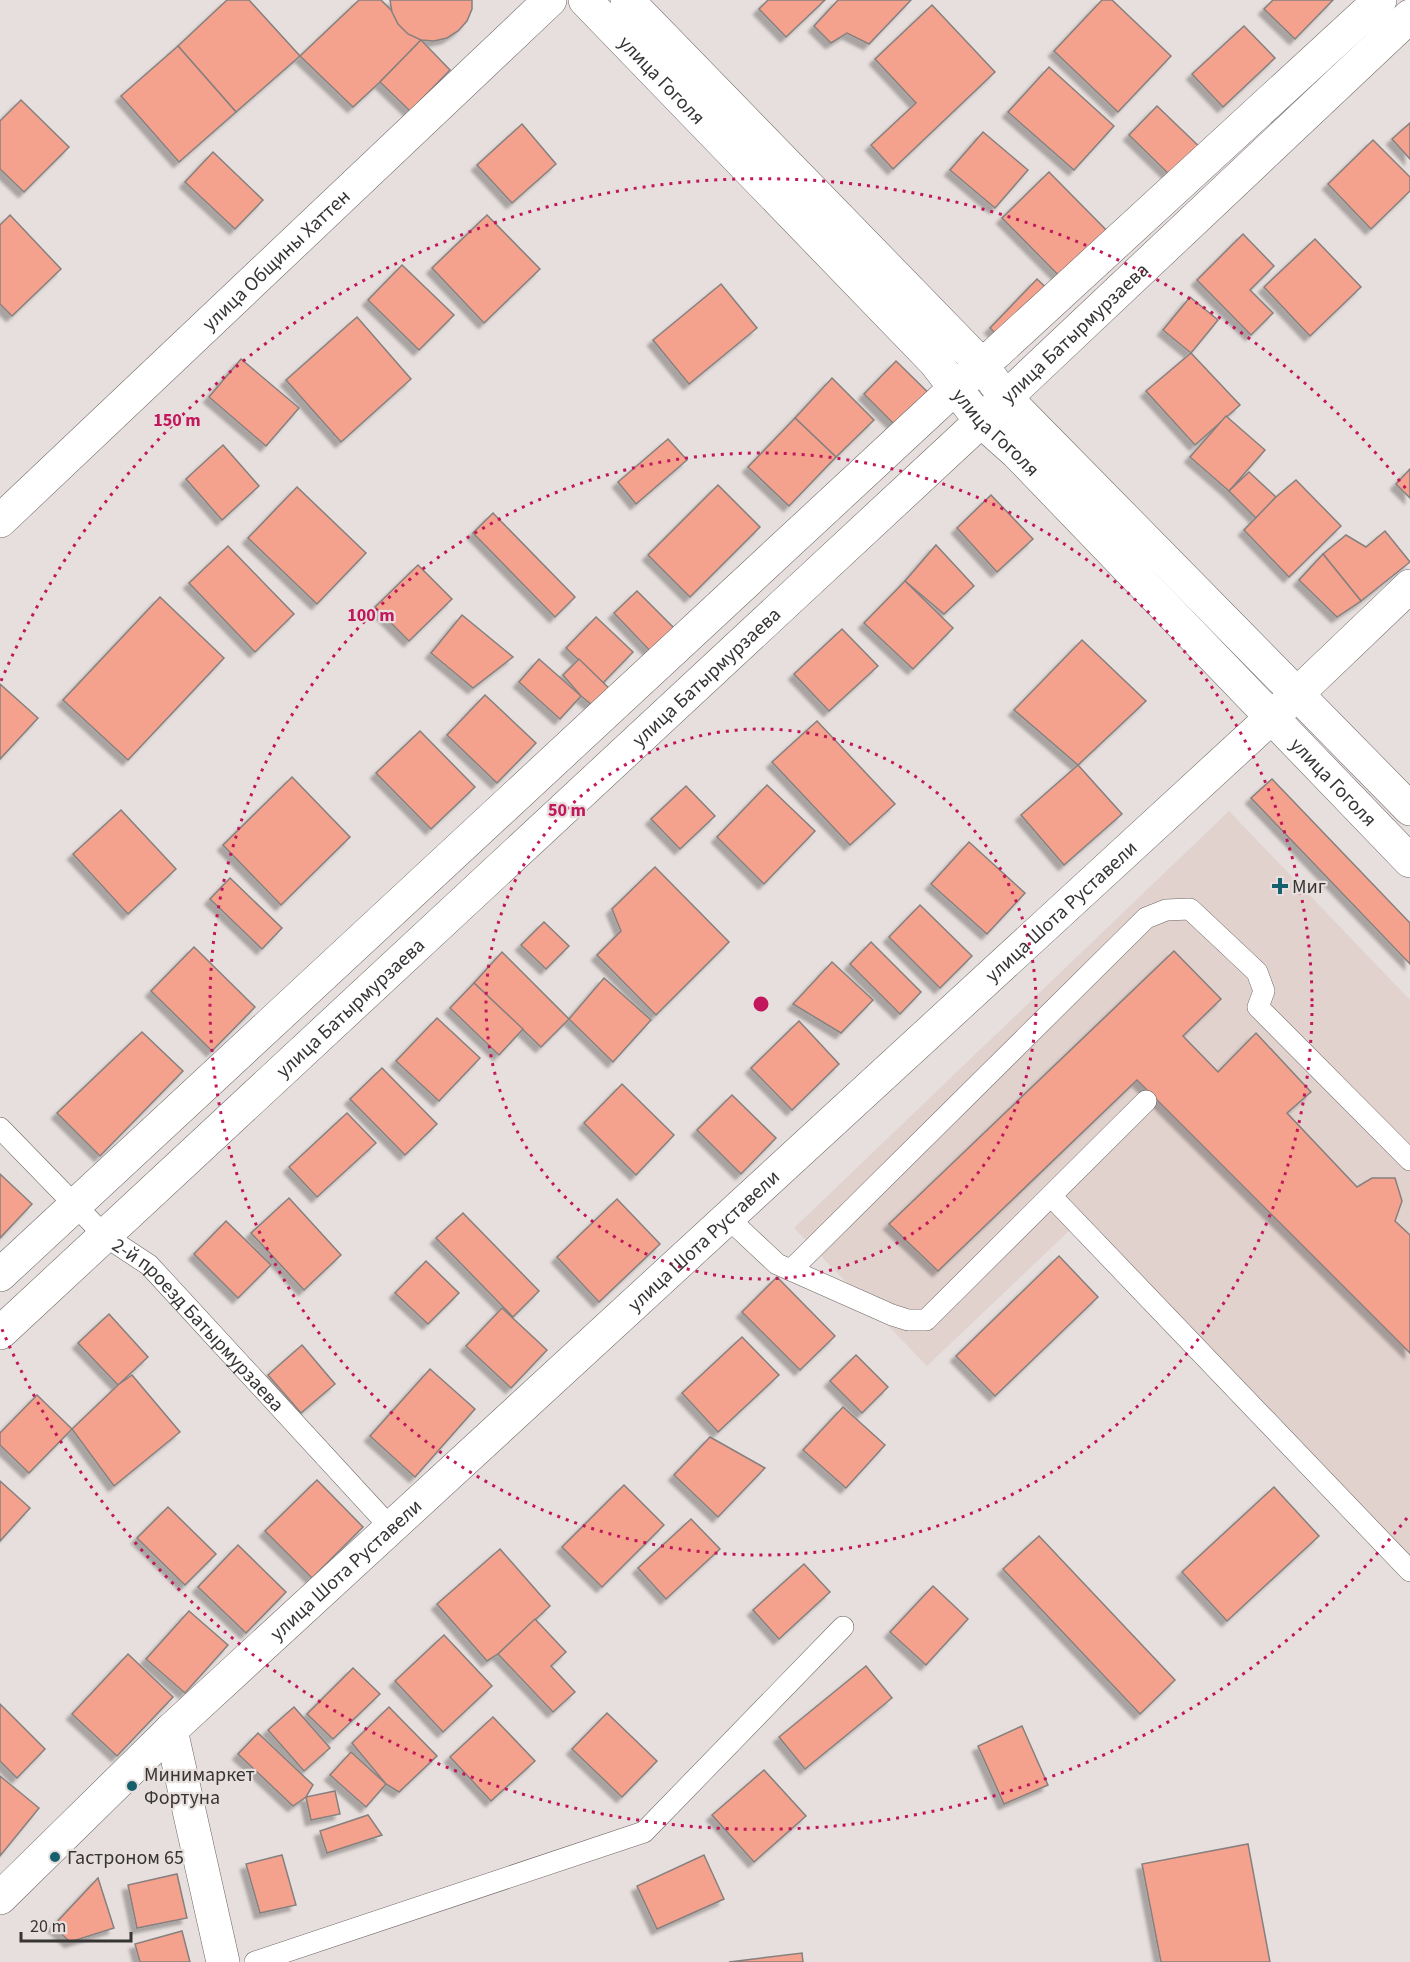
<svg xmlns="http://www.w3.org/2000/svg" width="1410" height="1962" viewBox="0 0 1410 1962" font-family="'Source Sans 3',sans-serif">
<defs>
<filter id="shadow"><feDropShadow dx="-5.5" dy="5.5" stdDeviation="1.5" flood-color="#0004"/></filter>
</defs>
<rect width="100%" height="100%" fill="#e6dfdd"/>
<polygon fill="#e1d2ce" points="1229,811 1410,1000 1410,1583 1071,1229 927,1366 794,1228"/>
<g fill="#f4a18e" stroke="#86807e" stroke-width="1.5" filter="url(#shadow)">
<polygon points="227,0 249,0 300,56 236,112 178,46"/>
<polygon points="359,0 381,0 421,40 380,82 353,107 300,56"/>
<polygon points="390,0 472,0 472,9 467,21 458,31 447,38 434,41 421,40 408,34 398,24 392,12"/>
<polygon points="768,0 825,0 786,37 759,9"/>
<polygon points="838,0 911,0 869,44 847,33 831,43 814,26"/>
<polygon points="1102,0 1112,0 1171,56 1118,112 1054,51"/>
<polygon points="1273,0 1333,0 1295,39 1264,9"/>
<polygon points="932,5 995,72 893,169 871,145 916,103 875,59"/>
<polygon points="1244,26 1275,58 1223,107 1192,74"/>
<polygon points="421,40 450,70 410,111 380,82"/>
<polygon points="178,46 236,112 179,162 121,96"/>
<polygon points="1049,67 1114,126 1074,170 1008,112"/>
<polygon points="21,100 69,147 24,192 0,169 0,121"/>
<polygon points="1157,106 1207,154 1179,184 1129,135"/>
<polygon points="1410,123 1410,159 1392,139"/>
<polygon points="522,124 556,164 512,203 477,165"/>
<polygon points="983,132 1028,170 995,208 950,170"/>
<polygon points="1373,140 1410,177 1410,191 1371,229 1328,184"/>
<polygon points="213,152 263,200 235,229 185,182"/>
<polygon points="1049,172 1120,244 1073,290 1002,218"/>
<polygon points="10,215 61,269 12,316 0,304 0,225"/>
<polygon points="487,215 540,269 484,323 432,268"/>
<polygon points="1243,234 1274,266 1250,290 1273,313 1251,335 1197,280"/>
<polygon points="1315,239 1361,287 1310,336 1264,287"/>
<polygon points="402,265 454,315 419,350 368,300"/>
<polygon points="1037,279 1063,304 1015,352 990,328"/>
<polygon points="721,284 757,328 689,384 653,340"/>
<polygon points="1190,297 1218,320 1191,353 1163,330"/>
<polygon points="357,317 411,379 341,442 286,380"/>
<polygon points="1191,353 1240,405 1195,445 1146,391"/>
<polygon points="241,359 299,408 266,446 209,397"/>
<polygon points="896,361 944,408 911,441 864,394"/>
<polygon points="832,378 874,420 836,457 795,418"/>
<polygon points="1226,416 1265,450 1229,491 1190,457"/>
<polygon points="795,418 836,457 789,506 748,467"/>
<polygon points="668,439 687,460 636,504 618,482"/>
<polygon points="223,445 259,486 222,520 186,479"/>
<polygon points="1410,469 1410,498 1396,484"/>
<polygon points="1249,472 1276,497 1256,518 1229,491"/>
<polygon points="1296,480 1341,526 1289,577 1244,530 1276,497"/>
<polygon points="718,485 760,527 690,597 648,555"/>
<polygon points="297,487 366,553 317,604 248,538"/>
<polygon points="991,495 1033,539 997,572 957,528"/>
<polygon points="493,513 575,597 555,617 473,533"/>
<polygon points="1385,531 1410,562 1361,601 1323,554 1346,535 1366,547"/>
<polygon points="936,545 974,586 944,614 905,581"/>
<polygon points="228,546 294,614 255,652 189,583"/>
<polygon points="1323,554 1361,601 1337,617 1299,580"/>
<polygon points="418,565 452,599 409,641 375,607"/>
<polygon points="905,581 953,628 913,669 864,623"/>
<polygon points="637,591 677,631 653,654 614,613"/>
<polygon points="160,597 224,658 128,760 63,700"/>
<polygon points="462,615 513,657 473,688 431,653"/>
<polygon points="596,617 633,652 603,683 566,648"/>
<polygon points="842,629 878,666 829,711 794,674"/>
<polygon points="1082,640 1146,701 1078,765 1014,710"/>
<polygon points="539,659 581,696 560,719 519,682"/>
<polygon points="579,659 619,698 603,714 581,696 563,675"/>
<polygon points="0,684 38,718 0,759"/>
<polygon points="485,695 536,743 497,783 447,735"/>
<polygon points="817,721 895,804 850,845 772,762"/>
<polygon points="420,731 475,787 431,829 376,773"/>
<polygon points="1078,765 1122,814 1064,865 1021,815"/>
<polygon points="292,777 350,837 281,905 223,845"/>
<polygon points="1272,779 1410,923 1410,964 1251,798"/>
<polygon points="767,785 815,831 764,884 717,837"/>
<polygon points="686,786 715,816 680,849 651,819"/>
<polygon points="121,810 176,869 128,914 73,854"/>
<polygon points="969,842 1025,893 987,934 931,884"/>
<polygon points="655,867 729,942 656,1015 597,955 621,931 612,909"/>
<polygon points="230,878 282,928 262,949 210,899"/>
<polygon points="920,905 972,956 940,988 889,937"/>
<polygon points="544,922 569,946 546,969 521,945"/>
<polygon points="871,942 921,992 900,1014 850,964"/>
<polygon points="194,947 255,1007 212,1051 151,991"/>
<polygon points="1174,951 1221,999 1183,1036 1218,1072 1256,1033 1311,1092 1287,1113 1357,1187 1372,1178 1395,1178 1402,1201 1395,1221 1410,1235 1410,1353 1137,1080 938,1271 889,1224"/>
<polygon points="502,952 569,1019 541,1047 474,983"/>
<polygon points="832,962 873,1000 841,1033 793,1004"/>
<polygon points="604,978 651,1020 613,1062 569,1019"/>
<polygon points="474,983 523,1029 499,1055 450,1008"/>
<polygon points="437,1018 480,1058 439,1101 396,1061"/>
<polygon points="799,1021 839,1064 792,1110 751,1068"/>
<polygon points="142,1032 183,1071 100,1156 57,1113"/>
<polygon points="382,1068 437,1124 405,1155 350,1099"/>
<polygon points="622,1084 674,1135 636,1175 584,1123"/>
<polygon points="732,1095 776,1138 741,1174 697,1130"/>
<polygon points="347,1113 376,1143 317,1197 289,1167"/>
<polygon points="0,1174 32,1204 0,1238"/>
<polygon points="289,1198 341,1255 304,1290 251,1233"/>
<polygon points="617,1199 660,1244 599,1302 557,1257"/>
<polygon points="463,1213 539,1291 513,1317 436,1238"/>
<polygon points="226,1221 271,1265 238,1298 194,1254"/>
<polygon points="1059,1256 1098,1297 995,1396 956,1356"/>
<polygon points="426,1261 459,1293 428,1324 395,1293"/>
<polygon points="777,1277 835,1336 800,1370 742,1312"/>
<polygon points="502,1308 547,1350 511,1388 466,1346"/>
<polygon points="109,1314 148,1357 118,1385 78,1343"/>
<polygon points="742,1337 779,1375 718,1432 682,1393"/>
<polygon points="302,1345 335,1384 301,1413 268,1375"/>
<polygon points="856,1355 888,1387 862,1413 830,1381"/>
<polygon points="430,1369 475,1409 415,1477 370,1436"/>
<polygon points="132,1375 180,1432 114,1486 72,1429 118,1385"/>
<polygon points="37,1395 72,1429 29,1473 0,1445 0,1433"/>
<polygon points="843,1407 885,1445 846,1488 803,1450"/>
<polygon points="710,1437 765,1468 718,1517 674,1475"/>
<polygon points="317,1480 363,1527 312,1578 265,1531"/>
<polygon points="0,1481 30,1508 0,1541"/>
<polygon points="624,1485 664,1525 602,1587 562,1547"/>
<polygon points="1274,1487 1319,1536 1227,1621 1182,1572"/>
<polygon points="168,1507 216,1554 185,1585 137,1538"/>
<polygon points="691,1519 720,1549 666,1599 638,1568"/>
<polygon points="1039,1536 1175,1680 1140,1714 1003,1569"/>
<polygon points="238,1545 286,1592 246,1633 198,1587"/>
<polygon points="500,1549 550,1606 498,1654 487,1661 437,1604"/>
<polygon points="804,1564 830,1592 779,1639 753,1610"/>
<polygon points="933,1586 968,1619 926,1665 890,1632"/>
<polygon points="189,1611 228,1645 185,1693 146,1659"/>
<polygon points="535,1619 566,1652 551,1666 575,1692 553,1712 498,1654"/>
<polygon points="444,1635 492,1686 443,1732 395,1681"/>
<polygon points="128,1654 173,1697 117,1756 72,1714"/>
<polygon points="866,1666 892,1698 805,1769 779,1737"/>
<polygon points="353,1668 380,1694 333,1739 307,1714"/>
<polygon points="0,1704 45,1749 17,1778 0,1761"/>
<polygon points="294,1707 330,1748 304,1771 268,1730"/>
<polygon points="389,1707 437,1756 399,1792 386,1784 352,1743"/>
<polygon points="607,1713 657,1761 622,1797 572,1749"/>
<polygon points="493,1717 535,1761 491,1801 450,1757"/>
<polygon points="1022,1726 1048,1785 1004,1804 978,1746"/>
<polygon points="258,1733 313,1785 306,1797 293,1806 238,1754"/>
<polygon points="351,1752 386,1784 366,1807 330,1775"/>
<polygon points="764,1770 806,1816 754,1862 712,1815"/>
<polygon points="0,1776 39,1808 0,1856"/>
<polygon points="335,1791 340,1814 311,1820 306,1797"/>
<polygon points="368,1815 382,1835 327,1853 320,1831"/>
<polygon points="1248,1844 1270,1962 1161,1962 1142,1864"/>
<polygon points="282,1855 296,1905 260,1913 246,1864"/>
<polygon points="704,1855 724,1899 657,1929 637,1886"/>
<polygon points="177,1874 187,1918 137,1928 128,1885"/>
<polygon points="98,1878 114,1928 70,1942 53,1926"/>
<polygon points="182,1931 190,1962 140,1962 135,1944"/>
<polygon points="802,1953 803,1962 729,1962"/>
</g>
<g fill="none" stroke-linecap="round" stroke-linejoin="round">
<g stroke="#6b6563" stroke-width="22">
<g id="service">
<path id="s1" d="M0,1128l105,108 44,29 242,263"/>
<polyline points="1052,1197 1410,1571"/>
<polyline points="728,1218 777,1264 892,1315 908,1320 926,1320 1146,1101"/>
<polyline points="791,1270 1146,918 1166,910 1190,909 1257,972 1264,991 1258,1007 1410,1160"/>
<polyline points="255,1962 644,1832 843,1627"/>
</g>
</g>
<g stroke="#6b6563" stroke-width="34">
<g id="minor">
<path id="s2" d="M0,521l550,-521"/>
<polyline points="0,1275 954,389 996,353 1380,0"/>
<path id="s3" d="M0,1333l981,-912 429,-405"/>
<polyline points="171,1730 223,1962"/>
<path id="s4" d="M0,1898l171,-168 1127,-1037 112,-107"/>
</g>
</g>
<g stroke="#6b6563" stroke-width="34">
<g id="tertiary">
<path id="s5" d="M585,0l350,362 46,59 36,32 393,408"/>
<polyline points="627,0 981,364 1005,397 1410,809"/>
</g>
</g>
<use href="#service" stroke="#fff" stroke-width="21"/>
<use href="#minor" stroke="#fff" stroke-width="33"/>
<use href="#tertiary" stroke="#fff" stroke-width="33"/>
</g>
<g fill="none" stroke="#c2185b" stroke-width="3" stroke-dasharray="3 6">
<circle cx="761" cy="1004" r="275"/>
<circle cx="761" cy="1004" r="551"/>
<path d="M1407 1518A826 826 0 0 1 1 1327M1 681A826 826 0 0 1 1407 490"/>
</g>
<g fill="#16606e" stroke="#e6dfdd" stroke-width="2">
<path d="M1277 877h6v6h6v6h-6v6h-6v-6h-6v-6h6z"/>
<circle cx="132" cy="1786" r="6"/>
<circle cx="55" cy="1857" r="6"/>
</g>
<g text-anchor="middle" stroke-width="4.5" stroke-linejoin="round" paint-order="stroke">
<g font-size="20" fill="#373534" stroke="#e6dfdd">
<text dy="7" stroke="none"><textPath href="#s5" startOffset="111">улица Гоголя</textPath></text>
<text dy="7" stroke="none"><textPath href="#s2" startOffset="380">улица Общины Хаттен</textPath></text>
<text dy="7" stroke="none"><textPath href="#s3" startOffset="1468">улица Батырмурзаева</textPath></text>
<text dy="7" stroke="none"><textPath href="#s5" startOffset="597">улица Гоголя</textPath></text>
<text dy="7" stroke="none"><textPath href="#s3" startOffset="964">улица Батырмурзаева</textPath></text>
<text dy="7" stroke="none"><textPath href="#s5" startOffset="1083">улица Гоголя</textPath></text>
<text dy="7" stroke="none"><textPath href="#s4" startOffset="1449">улица Шота Руставели</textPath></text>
<text dy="7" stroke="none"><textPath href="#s3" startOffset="478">улица Батырмурзаева</textPath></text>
<text dy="7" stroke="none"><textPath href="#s4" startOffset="963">улица Шота Руставели</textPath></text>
<text dy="7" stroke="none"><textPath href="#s1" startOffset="280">2-й проезд Батырмурзаева</textPath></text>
<text dy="7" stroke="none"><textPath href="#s4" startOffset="477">улица Шота Руставели</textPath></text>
</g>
<g font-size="20" fill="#373534" stroke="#e6dfdd" text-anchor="start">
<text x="1292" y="893">Миг</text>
<text x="144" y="1781">Минимаркет<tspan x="144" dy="23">Фортуна</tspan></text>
<text x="67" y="1864">Гастроном 65</text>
</g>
</g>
<circle cx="761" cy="1004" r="9" fill="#c2185b" stroke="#e6dfdd" stroke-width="3"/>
<g font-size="18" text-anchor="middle" font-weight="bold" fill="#c2185b" stroke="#e6dfdd" stroke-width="4.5" stroke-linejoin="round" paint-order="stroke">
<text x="177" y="426">150 m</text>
<text x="371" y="621">100 m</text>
<text x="567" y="816">50 m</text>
</g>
<path d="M21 1932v9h110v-9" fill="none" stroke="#373534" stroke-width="3"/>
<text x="30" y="1932" font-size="18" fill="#373534" stroke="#e6dfdd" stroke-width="4.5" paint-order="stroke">20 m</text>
</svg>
